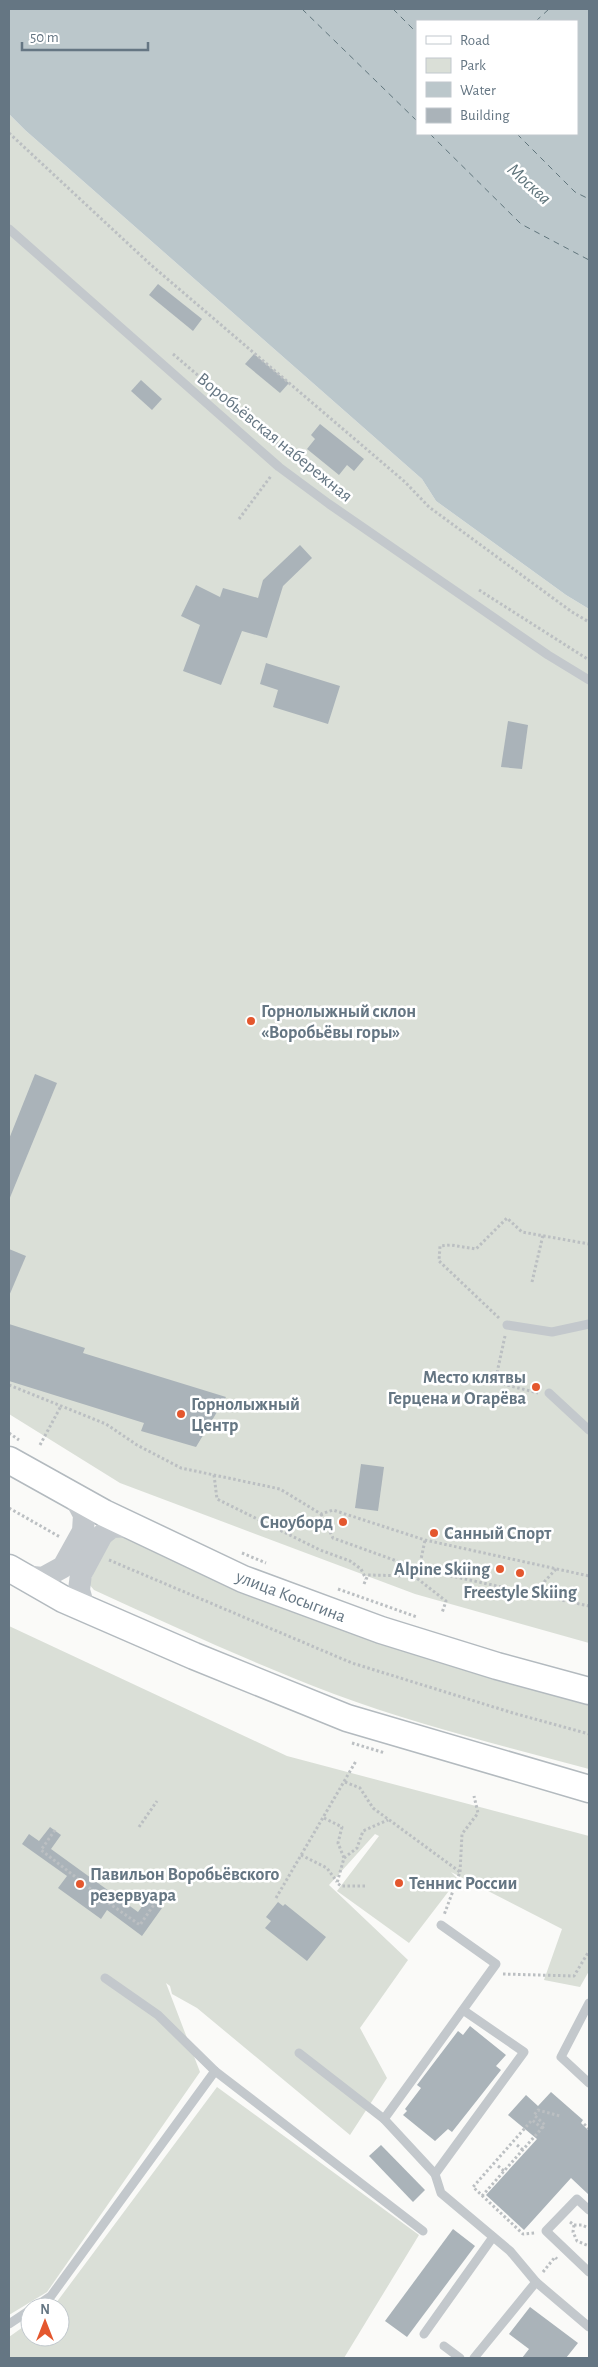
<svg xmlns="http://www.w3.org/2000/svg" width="598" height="2367" viewBox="0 0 598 2367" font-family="'Alegreya Sans',sans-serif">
<rect width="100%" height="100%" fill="#fafaf8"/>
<g fill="#dadfd7">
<polygon points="9,114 25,130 422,479 436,501 566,595 589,609 589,1643 415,1594 120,1483 9,1414"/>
<path d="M110,1530l479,172v67c-85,-23 -172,-44 -255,-75 -82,-31 -161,-68 -240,-104l-5,-6z"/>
<polygon points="9,1626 287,1756 589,1836 589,1971 580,1987 544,1980 562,1929 451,1872 458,1879 409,1943 337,1891 379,1836 375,1834 329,1885 408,1960 360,2028 387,2078 350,2135 197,2008 172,1994 170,1986 166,1983 200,2072 47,2292 9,2315"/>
<polygon points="217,2087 419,2235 344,2358 9,2358 9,2337 30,2322 30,2337 60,2337 60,2307 51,2307 56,2303"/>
</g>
<path fill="#bbc7cb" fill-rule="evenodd" d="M9,9h580v600l-23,-14 -130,-94 -14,-22 -397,-349 -16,-16zM417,21h160v113h-160z"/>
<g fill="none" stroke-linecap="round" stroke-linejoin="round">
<g stroke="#60757c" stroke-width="1" stroke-dasharray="6 5" stroke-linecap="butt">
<polyline points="302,9 417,121"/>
<polyline points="393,9 417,33"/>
<polyline points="536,21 549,9"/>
<polyline points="430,134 521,224 589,260"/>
<polyline points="517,134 575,192 589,199"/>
</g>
</g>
<g fill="#aab3b9">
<polygon points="158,284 202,319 193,331 149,295"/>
<polygon points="254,354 289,383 280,393 245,364"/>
<polygon points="141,380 162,399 152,410 131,391"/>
<polygon points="320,424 364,459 354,471 347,465 339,475 307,449 315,439 311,435"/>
<polygon points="300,545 312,558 283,586 267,638 242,631 221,685 183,671 200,625 181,616 196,585 220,597 223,588 258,598 263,580"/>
<polygon points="266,663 340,686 328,724 273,707 278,690 260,684"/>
<polygon points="508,721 528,725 522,769 501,767"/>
<polygon points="35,1074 57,1083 9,1200 9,1139"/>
<polygon points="9,1249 26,1256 9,1296"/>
<polygon points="9,1324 85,1348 83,1353 226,1397 196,1447 141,1431 144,1423 9,1381"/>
<polygon points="361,1464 384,1467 378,1511 355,1508"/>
<polygon points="50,1827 61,1835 51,1849 138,1912 148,1898 162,1908 142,1936 107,1910 101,1919 58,1888 67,1876 22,1844 29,1834 39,1841"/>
<polygon points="278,1902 283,1906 285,1904 326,1937 307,1961 265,1928 271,1921 266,1917"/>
<polygon points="470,2026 506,2055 496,2066 501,2070 452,2132 448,2129 435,2141 403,2115 407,2111 405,2109 421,2088 417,2085 458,2031 463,2035"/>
<polygon points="551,2092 583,2120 581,2123 589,2131 589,2195 571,2178 524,2230 486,2195 537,2139 508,2115 526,2095 538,2106"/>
<polygon points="381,2145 425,2190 413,2202 369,2156"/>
<polygon points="453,2229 475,2246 407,2337 385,2321"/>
<polygon points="530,2307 578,2343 566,2358 522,2358 529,2349 509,2334"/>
</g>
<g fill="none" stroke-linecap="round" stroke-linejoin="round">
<g stroke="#b3babf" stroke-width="29">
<g id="secondary">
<polyline points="9,1460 104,1513 243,1579 381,1630 497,1666 589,1691"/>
<polyline points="9,1568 63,1599 194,1656 347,1718 589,1789"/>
</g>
</g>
<g stroke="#bbbfc2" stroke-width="3" stroke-dasharray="2.5 2.5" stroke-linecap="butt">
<polyline points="9,133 151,265 405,482 429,507 572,612 589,622"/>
<polyline points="173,354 318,478"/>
<polyline points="239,519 271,476"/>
<polyline points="479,590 589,660"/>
<polyline points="532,1282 543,1235"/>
<polyline points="499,1318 439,1261 440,1246 451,1245 476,1249 507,1218 522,1232 589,1244"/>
<polyline points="505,1336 495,1382 538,1393"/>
<polyline points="9,1385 106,1424 137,1445 181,1468 280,1489 321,1514 333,1510 425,1540 589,1576"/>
<polyline points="9,1433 19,1440"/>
<polyline points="40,1445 61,1406"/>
<polyline points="214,1475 217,1499 320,1550 350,1561 361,1569 366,1579"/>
<polyline points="9,1508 60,1537"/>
<polyline points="321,1514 333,1538 419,1569 589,1606"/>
<polyline points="242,1553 266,1563"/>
<polyline points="109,1560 352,1663 513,1713 589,1734"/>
<polyline points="414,1576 419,1569 425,1540"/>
<polyline points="364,1584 368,1575 414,1576 446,1601 442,1613"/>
<polyline points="338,1589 417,1617"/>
<polyline points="534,1593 556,1569"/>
<polyline points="352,1743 385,1753"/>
<polyline points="345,1782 360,1788 373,1808 460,1872 444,1915"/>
<polyline points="324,1818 342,1827 338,1843 344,1858"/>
<polyline points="139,1827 157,1801"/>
<polyline points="55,1830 41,1850 110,1904 140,1925 155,1903"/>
<polyline points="301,1855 327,1868 337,1882"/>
<polyline points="460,1872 462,1834 478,1813 474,1796"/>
<polyline points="365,1886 341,1886 337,1883 344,1858 357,1848 363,1831 388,1820"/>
<polyline points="276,1898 356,1761"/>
<polyline points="503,1974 574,1976 589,1951"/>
<polyline points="584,2124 589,2129"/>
<polyline points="542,2128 545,2125 534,2115 538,2110 560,2116"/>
<polyline points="517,2145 523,2150"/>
<polyline points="498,2166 504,2171"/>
<polyline points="482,2196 542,2128 532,2120 473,2187 523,2234 535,2233"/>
<polyline points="570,2222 574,2225 582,2225 589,2228"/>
<polyline points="574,2225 573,2232 577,2241 589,2246"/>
<polyline points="543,2272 555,2257 557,2259"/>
</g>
<g stroke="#c3c8cc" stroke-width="9">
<polyline points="9,229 279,467 329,504 548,655 589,680"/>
<polyline points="507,1325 552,1332 589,1324"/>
<polyline points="549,1393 589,1430"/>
<polyline points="105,1978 158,2015 215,2071"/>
<polyline points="589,2003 561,2057 589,2083"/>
<polyline points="463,2010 524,2052 435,2174 441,2193 510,2251 536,2282"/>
<polyline points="299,2053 384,2119"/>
<polyline points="435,2174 384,2119 496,1964 441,1925"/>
<polyline points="589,2210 577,2199 546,2231 589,2272"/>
<polyline points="35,2307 51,2296 215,2071 423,2231"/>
<polyline points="9,2324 30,2310"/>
<polyline points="424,2334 493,2237"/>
<polyline points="444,2346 460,2358"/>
<polyline points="474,2358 536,2282 589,2327"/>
</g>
<g stroke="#c3c8cc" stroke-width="22">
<polyline points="22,1576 43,1578 63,1567 83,1531 84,1515 74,1496"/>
<polyline points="84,1608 79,1590 81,1574 102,1535 112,1527 132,1526"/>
</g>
<use href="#secondary" stroke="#fff" stroke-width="26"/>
</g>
<g fill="#e4572e" stroke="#fff" stroke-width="2">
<circle cx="251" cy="1021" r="5"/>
<circle cx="536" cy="1387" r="5"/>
<circle cx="181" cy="1414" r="5"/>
<circle cx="343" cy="1522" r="5"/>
<circle cx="434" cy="1533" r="5"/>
<circle cx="500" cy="1569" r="5"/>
<circle cx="520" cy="1573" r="5"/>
<circle cx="399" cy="1883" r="5"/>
<circle cx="80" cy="1884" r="5"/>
</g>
<g text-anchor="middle" stroke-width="5" stroke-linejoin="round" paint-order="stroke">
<g font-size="18" fill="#657683" stroke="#fff">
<text transform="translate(275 437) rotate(39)" y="6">Воробьёвская набережная</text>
<text transform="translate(291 1596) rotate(21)" y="6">улица Косыгина</text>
</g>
<g font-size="18" font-weight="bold" fill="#657683" stroke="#fff" text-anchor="start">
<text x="261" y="1017">Горнолыжный склон<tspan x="261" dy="21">«Воробьёвы горы»</tspan></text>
<text x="526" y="1383" text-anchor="end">Место клятвы<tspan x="526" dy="21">Герцена и Огарёва</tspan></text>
<text x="191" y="1410">Горнолыжный<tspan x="191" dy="21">Центр</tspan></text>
<text x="333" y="1528" text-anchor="end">Сноуборд</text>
<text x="444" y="1539">Санный Спорт</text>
<text x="490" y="1575" text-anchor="end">Alpine Skiing</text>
<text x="520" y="1598" text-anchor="middle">Freestyle Skiing</text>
<text x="90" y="1880">Павильон Воробьёвского<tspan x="90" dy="21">резервуара</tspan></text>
<text x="409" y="1889">Теннис России</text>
</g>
<g font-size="19" font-style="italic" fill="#60757c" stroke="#fff">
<text transform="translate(530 183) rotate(42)" y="7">Москва</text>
</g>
</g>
<rect width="598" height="2367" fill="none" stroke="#657683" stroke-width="20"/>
<rect x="416" y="20" width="162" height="115" fill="#ffffff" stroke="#c1c8cd"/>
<rect x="426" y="36" width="25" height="8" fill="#ffffff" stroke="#c1c8cd"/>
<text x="460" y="45" font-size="15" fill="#657683">Road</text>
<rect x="426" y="58" width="25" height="15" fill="#dadfd7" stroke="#c1c8cd"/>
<text x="460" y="70" font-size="15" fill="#657683">Park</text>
<rect x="426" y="82" width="25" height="15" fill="#bbc7cb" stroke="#c1c8cd"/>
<text x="460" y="95" font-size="15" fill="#657683">Water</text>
<rect x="426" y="108" width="25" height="15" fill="#aab3b9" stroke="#c1c8cd"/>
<text x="460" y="120" font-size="15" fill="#657683">Building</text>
<g transform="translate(45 2322)"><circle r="24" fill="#ffffff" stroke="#c1c8cd"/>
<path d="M0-4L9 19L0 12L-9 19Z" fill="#e4572e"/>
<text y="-8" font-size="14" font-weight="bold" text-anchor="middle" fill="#657683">N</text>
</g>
<path d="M22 42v8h126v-8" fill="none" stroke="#657683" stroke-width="2.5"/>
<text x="30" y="42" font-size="15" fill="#657683" stroke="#ffffff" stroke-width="4" paint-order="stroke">50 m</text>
</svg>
